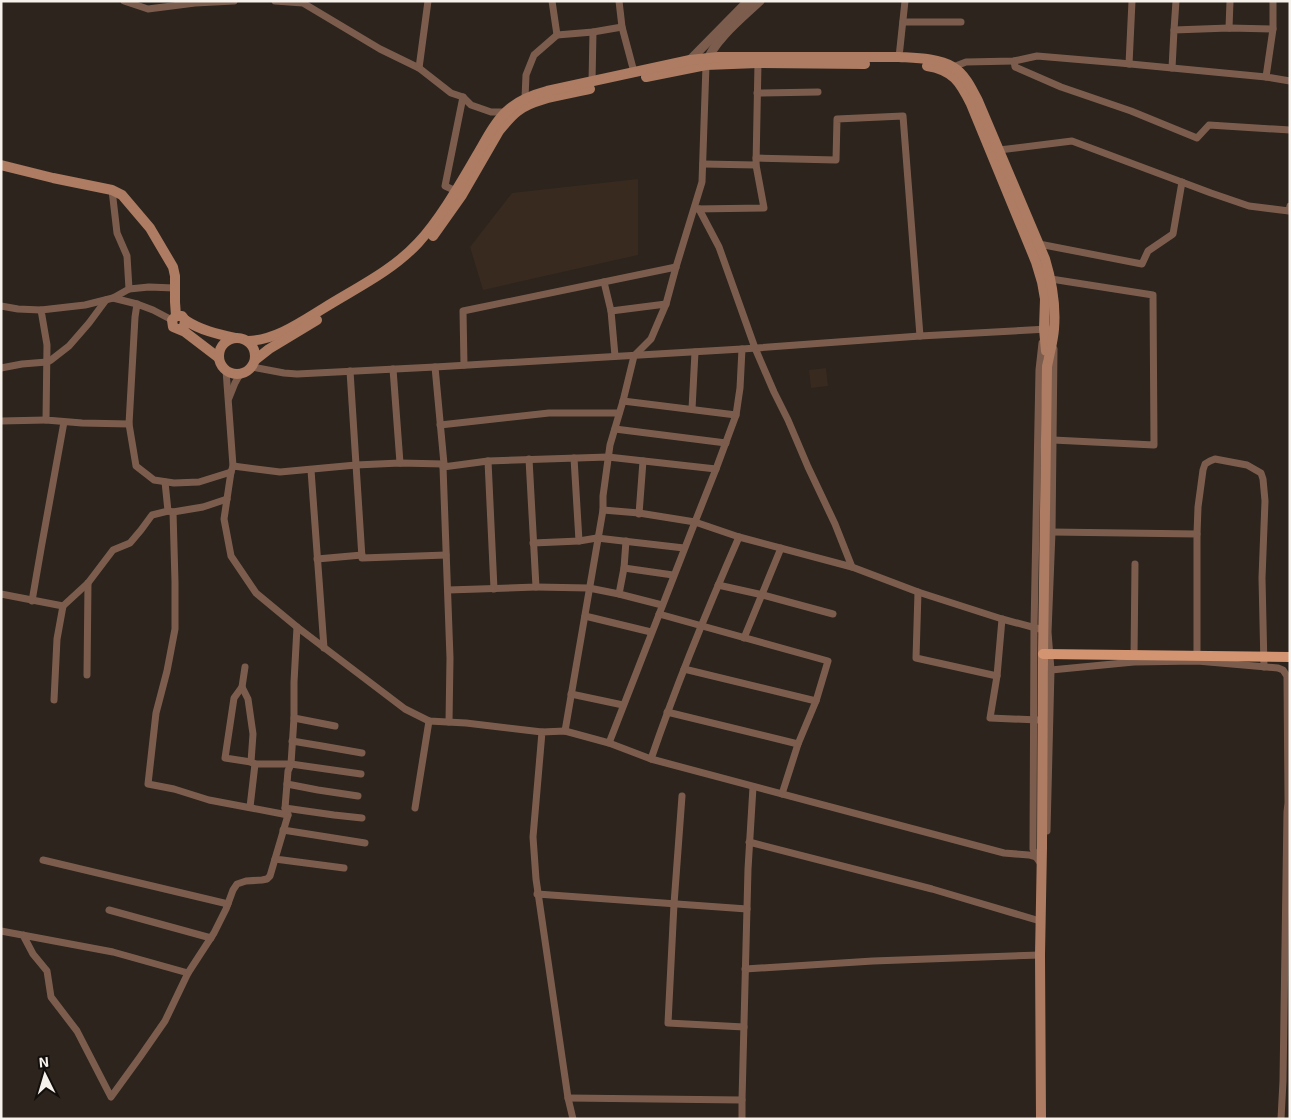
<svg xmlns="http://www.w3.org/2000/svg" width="1291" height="1120" viewBox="0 0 1291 1120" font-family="'Exo 2',sans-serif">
<rect width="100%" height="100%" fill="#2c241d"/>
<g fill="#382a1f">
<polygon points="638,179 638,255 483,290 470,247 512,193"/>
<polygon points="826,368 828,386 811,388 809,370"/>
</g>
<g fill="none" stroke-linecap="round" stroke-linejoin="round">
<g stroke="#7c5d4d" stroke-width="7">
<polyline points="124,1 148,9 195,3 234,1"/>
<polyline points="275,1 303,3 380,49 419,68 451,93 463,97 471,105 491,112 505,112"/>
<polyline points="552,1 557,35 593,32 622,27"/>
<polyline points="619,1 622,27 634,72"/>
<polyline points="903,22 961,22"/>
<polyline points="1229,28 1230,1"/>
<polyline points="1174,30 1176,1"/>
<polyline points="899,57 905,1"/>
<polyline points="1014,61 1015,67 1061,87 1131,111 1197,138 1209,125 1290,130"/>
<polyline points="1129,64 1132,1"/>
<polyline points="419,68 428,1"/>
<polyline points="1172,68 1174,30 1229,28 1273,29"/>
<polyline points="951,69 953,67 966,62 1014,61 1037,56 1120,63 1266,77 1290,81"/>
<polyline points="1266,77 1273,29 1273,1"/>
<polyline points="592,82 593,32"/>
<polyline points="757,93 818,92"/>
<polyline points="525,98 526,75 534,55 557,35"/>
<polyline points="999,150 1072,141 1211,193 1249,206 1289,211 1290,206"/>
<polyline points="756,158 836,160 837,119 903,116 920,336"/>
<polyline points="703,164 756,165"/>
<polyline points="112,190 117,233 127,256 129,289 113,298"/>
<polyline points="456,191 445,186 463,97"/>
<polyline points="695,209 764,208 756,165 758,63"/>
<polyline points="699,209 719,247 755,348 774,392 788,420 808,467 835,524 852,567"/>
<polyline points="1039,244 1142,264 1148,251 1173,234 1182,182"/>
<polyline points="1051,279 1153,295 1154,445 1053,440"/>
<polyline points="604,282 611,311 615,356"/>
<polyline points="129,289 149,287 174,288"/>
<polyline points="1,306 18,309 41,310"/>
<polyline points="611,311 666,304"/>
<polyline points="172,320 153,310 137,304 135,317 129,424 136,466 154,480 174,483 199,482 231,472"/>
<polyline points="742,349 920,336 1048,329"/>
<polyline points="464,365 463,311 676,267"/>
<polyline points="252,367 284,373 297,374 435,367 742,349 740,388 736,415 716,469 695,522 639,513 603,510"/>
<polyline points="435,367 444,464 443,467 450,658 449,722"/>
<polyline points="1,368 22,364 47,362 51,360 69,346 89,323 106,300"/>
<polyline points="393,369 400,463"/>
<polyline points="226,370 233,466 231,472 224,519 231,556 256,593 297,627 405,709 429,721 466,723 542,732"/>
<polyline points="350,371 362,558 446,555"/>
<polyline points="229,398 235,383 240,374"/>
<polyline points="623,401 736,415"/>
<polyline points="692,409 695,352"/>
<polyline points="1,421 46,420"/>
<polyline points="129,424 82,423 46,420 47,345 41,310 85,305 113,298 137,304"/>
<polyline points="440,425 549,413 619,413"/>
<polyline points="615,429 726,443"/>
<polyline points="574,458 579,541"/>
<polyline points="488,461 494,589"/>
<polyline points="233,466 280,472 356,465 400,463 444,464"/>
<polyline points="443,467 488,461 608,457 716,469"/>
<polyline points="311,470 324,648"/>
<polyline points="168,511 173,512 203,507 227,499"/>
<polyline points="173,512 175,582 175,629 167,671 156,713 148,784 174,789 209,800 288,815"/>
<polyline points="639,514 643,461"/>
<polyline points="1052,532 1197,534 1197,658"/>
<polyline points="1197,534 1198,507 1203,470 1205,464 1210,461 1215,459 1247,465 1261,473 1263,479 1265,501 1262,578 1264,667"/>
<polyline points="533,543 579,541 597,538 684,548"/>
<polyline points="317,559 362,555"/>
<polyline points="624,568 673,575"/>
<polyline points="718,585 763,595 833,614"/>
<polyline points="536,587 589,588 619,594 662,605"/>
<polyline points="448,590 536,587 529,459"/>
<polyline points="918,592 916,658 997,676"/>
<polyline points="1,594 63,606 88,583 113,550 130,543 141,530 152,515 168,511 165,482"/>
<polyline points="619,594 624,568 626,541"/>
<polyline points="32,601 41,549 64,422"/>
<polyline points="659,614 828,661 816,701 798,744 782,794"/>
<polyline points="585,616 651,632"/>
<polyline points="1002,619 997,676 990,718 1038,720"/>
<polyline points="297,627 294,682 294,718 291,764 288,771 285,808 288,815 275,859 344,868"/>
<polyline points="744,638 781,548"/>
<polyline points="1134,659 1135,564"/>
<polyline points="245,667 242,687 248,699 253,734 251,762 255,764"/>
<polyline points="684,669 816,701"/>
<polyline points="1051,670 1134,662 1197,661 1278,668 1283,670 1287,676 1288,803 1287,812 1283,1081 1281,1119"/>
<polyline points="87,675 88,583"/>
<polyline points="242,687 234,698 225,758 251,762"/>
<polyline points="571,694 623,705"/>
<polyline points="54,700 57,639 63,606"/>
<polyline points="667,712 798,744"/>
<polyline points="294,718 335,726"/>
<polyline points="565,731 603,510 603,496 610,445 623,401 634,356 651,339 666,304 676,267 702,182 706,65"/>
<polyline points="292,741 322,746 362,753"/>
<polyline points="609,743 695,522 739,537 852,567 918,592 1002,619 1047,631"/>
<path d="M651,759c26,-76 56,-149 88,-222"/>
<polyline points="287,784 318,790 358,796"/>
<polyline points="682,796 674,904 668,1023 744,1027"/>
<polyline points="250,807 255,764 291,764 361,774"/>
<polyline points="285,808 334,815 362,818"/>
<polyline points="415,808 429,721"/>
<polyline points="283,830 365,843"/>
<polyline points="1047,831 1051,670 1048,632 1052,532 1054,349"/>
<polyline points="749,842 932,889 1040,921"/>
<polyline points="1036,857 1033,849 1034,628 1039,370 1042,343"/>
<polyline points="43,860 228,904"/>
<polyline points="537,894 747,909"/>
<polyline points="109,910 211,938"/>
<polyline points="1,931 113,952 188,973 165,1021 140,1057 111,1097 77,1031 51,997 47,971 33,954 23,935"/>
<polyline points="745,969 873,961 1040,955"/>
<polyline points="188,973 214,933 226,909 233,890 237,884 246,881 262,880 267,879 270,876 275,859"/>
<polyline points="568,1098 742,1100 748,869 753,787"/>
<polyline points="573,1119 568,1098 536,879 533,837 542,732 565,731 609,743 651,759 1004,853 1029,855 1036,857 1041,864"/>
<polyline points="742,1119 742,1100"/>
</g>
<g stroke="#7c5d4d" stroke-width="9">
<polyline points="689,63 690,60 748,1"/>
<path d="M707,63c4,-20 37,-47 53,-62"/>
</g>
<g stroke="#ad7c62" stroke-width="10">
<path d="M927,66c26,4 33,16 44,38l65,158 6,20 3,17 -1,30 2,22"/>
<polyline points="646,77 706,65 758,63 865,64"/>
<polyline points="1,165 53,178 112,190 122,195 150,228 173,267 175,276 175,302 176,316"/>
<path d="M433,236l29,-41 37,-64c6,-7 12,-15 19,-20 15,-13 52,-17 72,-22"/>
<path d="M185,320c15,10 32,14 50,18"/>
<polyline points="180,329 184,327 185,320 182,316 176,316 172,320 173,327 185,332 219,358"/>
<circle cx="237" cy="356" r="18"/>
<path d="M248,341c28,-1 53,-19 76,-33 32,-20 68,-37 94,-65 23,-25 42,-59 59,-88 9,-15 17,-32 30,-44 11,-11 25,-16 40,-20l143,-31 28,-3h181c16,1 39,1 54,10 12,7 19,22 25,34l67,158c7,23 11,46 9,70 -1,13 -5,26 -7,38"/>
<polyline points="255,360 269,349 317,320"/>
<polyline points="1041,1119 1040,955 1042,847"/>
</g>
<polyline stroke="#ad7c62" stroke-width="10" points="1042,847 1043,654 1047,367"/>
<polyline stroke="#d39471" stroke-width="10" points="1043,654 1290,657"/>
</g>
<rect width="1291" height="1120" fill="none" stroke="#f7f1ec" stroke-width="5"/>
<g transform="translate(45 1075) rotate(355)" stroke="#120e0b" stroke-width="4" paint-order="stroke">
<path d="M0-4L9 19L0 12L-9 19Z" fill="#f7f1ec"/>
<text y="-8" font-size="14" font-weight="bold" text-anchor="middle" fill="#f7f1ec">N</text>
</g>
</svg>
